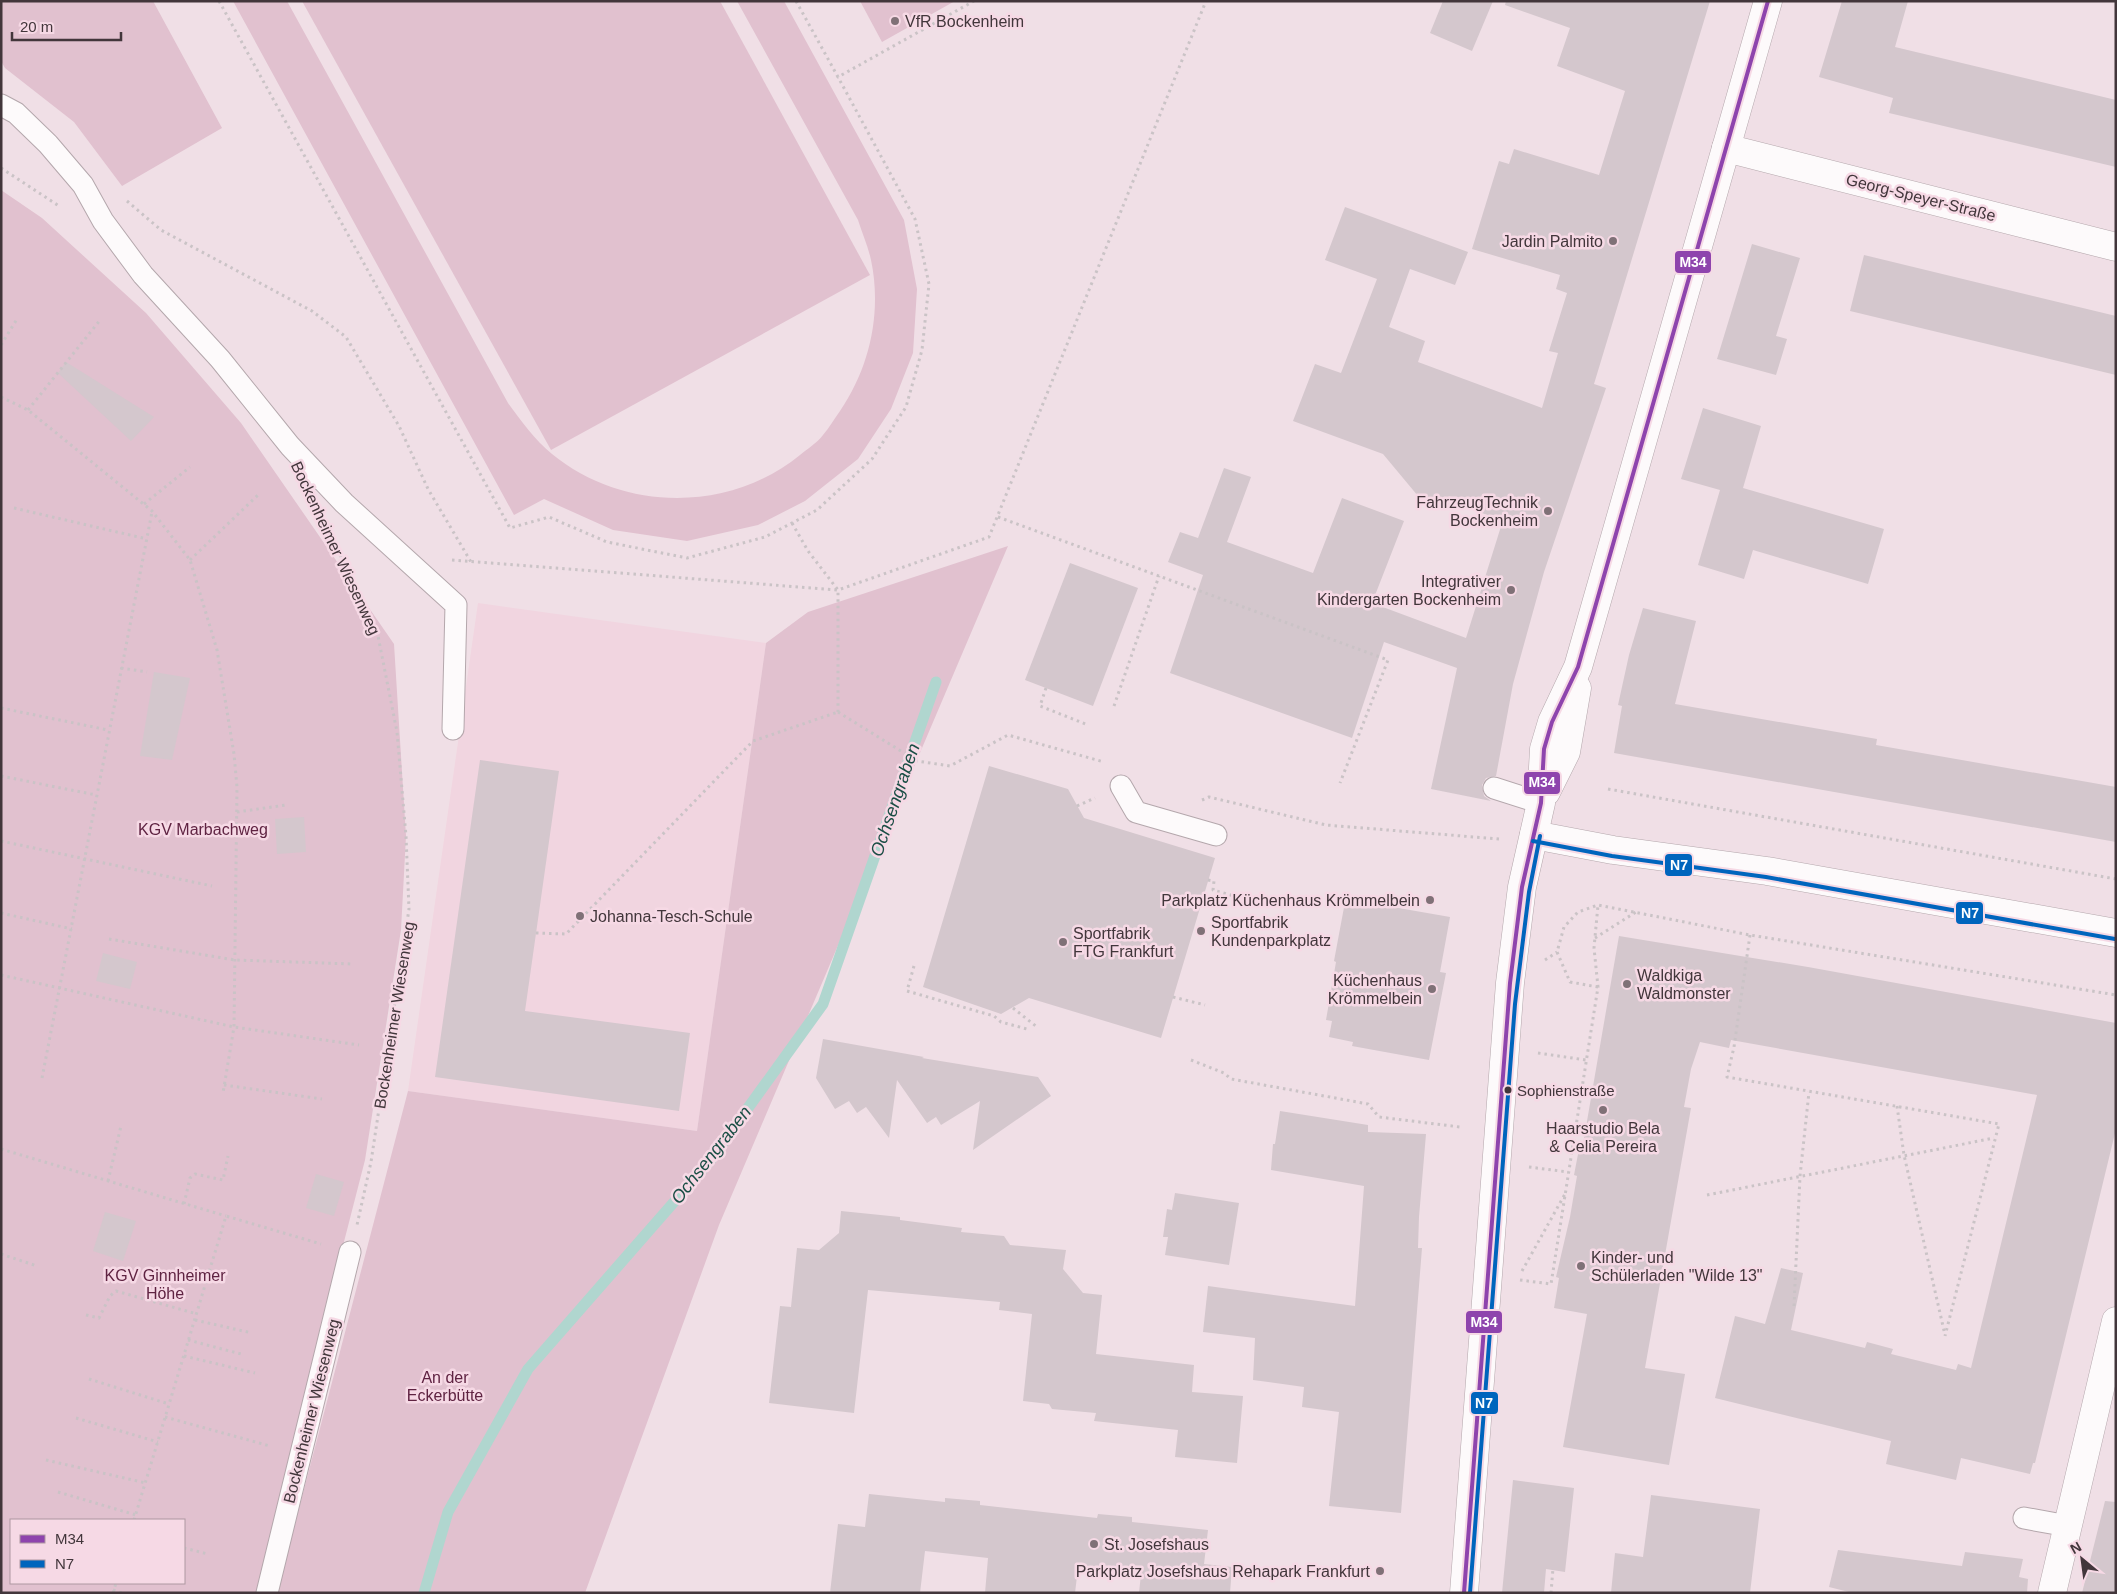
<svg xmlns="http://www.w3.org/2000/svg" width="2117" height="1594" viewBox="0 0 2117 1594" font-family="Arial,sans-serif">
<rect width="100%" height="100%" fill="#f0dfe6"/>
<polygon fill="#f1d5e0" points="478,603 766,643 697,1131 408,1091"/>
<g fill="#e1c1cf" fill-rule="evenodd">
<polygon points="1,1 153,1 222,128 122,186 74,122 5,68 1,61"/>
<path d="M233,1h54l221,402c13,18 27,37 44,51 71,58 177,59 248,1 7,-6 17,-12 23,-20 6,-7 11,-16 17,-24 30,-44 42,-99 31,-151 -3,-14 -9,-27 -13,-40l-121,-219h47l120,219 13,69 -4,64 -22,56 -33,50 -53,42 -47,24 -71,16 -74,-11 -69,-31 -30,16z"/>
<polygon points="302,1 720,1 870,275 551,450"/>
<polygon points="860,1 955,1 882,42"/>
<path d="M1,190l41,28 104,95 95,110 153,221 12,192 -5,94 -36,230 -56,218 -50,215h-258zM11,1520h173v63h-173z"/>
<polygon points="1008,546 719,1225 585,1593 277,1593 408,1091 697,1131 766,643 808,612"/>
</g>
<g fill="none" stroke-linecap="round" stroke-linejoin="round">
<polyline stroke="#b0d6cf" stroke-width="11" points="424,1593 448,1512 528,1369 709,1162 823,1004 936,682"/>
</g>
<g fill="#d4c7cd">
<polygon points="1443,1 1493,1 1472,51 1430,33"/>
<polygon points="1506,1 1710,1 1594,384 1606,388 1544,572 1513,684 1496,776 1486,778 1482,785 1484,796 1491,801 1431,789 1457,668 1384,642 1352,738 1170,673 1203,575 1168,562 1180,532 1198,538 1224,468 1251,477 1227,542 1313,573 1342,498 1404,521 1372,603 1466,638 1503,520 1451,503 1449,508 1418,496 1383,454 1293,421 1315,364 1341,373 1377,279 1325,260 1345,207 1468,252 1455,285 1410,269 1389,327 1425,341 1418,362 1542,408 1558,353 1549,351 1567,293 1556,289 1560,275 1472,249 1499,161 1509,164 1514,149 1599,175 1625,91 1557,66 1570,28 1505,5"/>
<polygon points="1842,1 1908,1 1895,47 2116,100 2116,167 1889,113 1893,98 1819,77"/>
<polygon points="1752,244 1800,258 1776,336 1787,339 1776,375 1717,359"/>
<polygon points="1864,255 2116,316 2116,375 1850,311"/>
<polygon points="66,362 154,417 131,441 58,373"/>
<polygon points="1703,408 1761,426 1743,488 1884,529 1868,584 1753,550 1744,579 1698,565 1720,490 1681,479"/>
<polygon points="1070,563 1138,588 1093,706 1025,680"/>
<polygon points="1643,608 1696,621 1675,704 1877,739 1876,745 2116,787 2116,842 1614,753 1622,706 1618,705 1629,655"/>
<polygon points="154,672 190,678 172,760 140,756"/>
<polygon points="480,760 559,771 525,1011 690,1033 679,1111 435,1077"/>
<polygon points="989,766 1068,789 1084,818 1215,858 1161,1038 1029,998 1001,1014 923,987"/>
<polygon points="304,817 306,852 277,854 275,819"/>
<polygon points="1353,900 1450,917 1440,972 1446,973 1429,1060 1352,1046 1353,1042 1329,1037 1332,1021 1326,1020 1336,962 1334,961 1345,902 1352,903"/>
<polygon points="1619,936 1808,967 2116,1023 2116,1129 2035,1463 2033,1463 2030,1474 1961,1458 1956,1480 1886,1464 1891,1441 1715,1398 1735,1316 1765,1324 1781,1268 1803,1273 1791,1330 1865,1348 1867,1342 1893,1349 1891,1354 1956,1370 1958,1364 1971,1368 2037,1095 1731,1040 1729,1048 1700,1042 1691,1069 1684,1107 1691,1108 1645,1368 1685,1374 1669,1465 1563,1447 1587,1314 1554,1308 1559,1278 1556,1277 1570,1217 1577,1176 1574,1175 1579,1149 1582,1150"/>
<polygon points="103,953 137,962 130,989 96,981"/>
<polygon points="823,1039 924,1057 922,1058 1038,1077 1051,1096 973,1150 980,1101 941,1125 936,1117 927,1123 897,1080 889,1138 866,1107 857,1113 849,1101 835,1109 816,1078"/>
<polygon points="1280,1111 1368,1125 1368,1132 1426,1134 1419,1217 1418,1248 1422,1248 1401,1513 1329,1506 1339,1412 1302,1407 1304,1387 1253,1380 1255,1338 1203,1332 1208,1286 1355,1306 1364,1186 1271,1170 1273,1144 1275,1144"/>
<polygon points="316,1174 344,1182 334,1216 306,1208"/>
<polygon points="1175,1193 1239,1203 1229,1265 1165,1255 1168,1237 1163,1237 1167,1209 1172,1210"/>
<polygon points="841,1211 900,1217 900,1220 962,1228 961,1232 1004,1236 1010,1245 1066,1250 1063,1269 1083,1293 1102,1295 1096,1354 1194,1365 1192,1392 1243,1396 1237,1463 1175,1457 1178,1430 1094,1421 1096,1413 1052,1409 1049,1404 1023,1401 1032,1314 999,1310 1000,1302 868,1290 854,1413 769,1403 780,1306 791,1307 797,1248 819,1250 839,1233"/>
<polygon points="105,1212 136,1221 123,1261 93,1251"/>
<polygon points="1513,1480 1574,1488 1565,1572 1546,1569 1544,1593 1502,1593"/>
<polygon points="869,1494 945,1502 945,1498 980,1501 980,1505 1097,1518 1098,1514 1132,1517 1132,1522 1208,1530 1204,1564 1232,1567 1230,1593 1139,1593 1141,1574 1078,1568 1075,1593 985,1593 988,1558 925,1551 920,1593 830,1593 838,1524 865,1527"/>
<polygon points="1651,1495 1760,1509 1750,1593 1611,1593 1615,1553 1643,1557"/>
<polygon points="2105,1501 2116,1502 2116,1593 2082,1593"/>
<polygon points="1838,1550 1962,1566 1965,1552 2023,1559 2019,1577 2028,1579 2027,1593 1853,1593 1829,1587"/>
</g>
<g fill="none" stroke-linecap="round" stroke-linejoin="round">
<g stroke="#b4a7ac" stroke-width="23">
<g id="service">
<polyline points="1,105 16,113 48,144 83,185 103,221 143,275 220,359 290,446 344,503 456,605 453,729"/>
<polyline points="1121,786 1136,812 1216,835"/>
<polyline points="1494,788 1541,803"/>
<polyline points="2024,1518 2068,1526"/>
<polyline points="267,1593 350,1252"/>
</g>
</g>
<g stroke="#b4a7ac" stroke-width="29">
<g id="minor">
<polyline points="1726,148 2116,247"/>
<polyline points="2052,1593 2116,1321"/>
</g>
</g>
<g stroke="#b4a7ac" stroke-width="29">
<polyline id="tertiary" points="1534,835 1613,850 1767,871 2116,933"/>
</g>
<g stroke="#b4a7ac" stroke-width="29">
<g id="secondary">
<polyline points="1546,792 1566,752 1577,688"/>
<polyline points="1464,1593 1510,983 1522,887 1541,803 1544,749 1552,722 1578,667 1768,1"/>
</g>
</g>
<g stroke="#cac3c6" stroke-width="3" stroke-dasharray="2.5 4" stroke-linecap="butt">
<polyline points="219,1 510,528 549,517 607,542 687,558 765,537 817,510 872,459 906,407 922,350 929,284 915,219 838,77"/>
<polyline points="796,1 838,77 974,1"/>
<polyline points="1,168 59,206"/>
<polyline points="127,201 161,230 312,311 346,337 399,426 428,489 471,562"/>
<polyline points="1,345 17,319"/>
<polyline points="1,397 28,410 152,511 190,560 217,650 234,754 237,787 234,1027 223,1093"/>
<polyline points="28,410 101,319"/>
<polyline points="144,504 190,467"/>
<polyline points="14,508 147,539"/>
<polyline points="998,517 1388,660 1340,783"/>
<polyline points="792,523 808,551 838,590 989,537 1206,1"/>
<polyline points="329,531 378,636 397,732 406,836 409,909 371,1162 357,1225"/>
<polyline points="190,560 258,495"/>
<polyline points="452,560 838,590 838,712"/>
<polyline points="121,668 147,672"/>
<polyline points="1046,688 1040,706 1088,725"/>
<polyline points="1114,706 1159,576"/>
<polyline points="1,708 108,730"/>
<polyline points="838,712 917,761 950,766 1008,735 1104,762"/>
<polyline points="1,776 96,795"/>
<polyline points="1608,789 2116,879"/>
<polyline points="1202,800 1209,797 1326,825 1499,839"/>
<polyline points="1077,806 1095,798"/>
<polyline points="237,812 286,805"/>
<polyline points="1,841 212,886"/>
<polyline points="1208,880 1214,881 1213,890 1234,896"/>
<polyline points="1,913 72,929"/>
<polyline points="536,933 566,934 753,741 838,712"/>
<polyline points="1750,935 1734,1047 1727,1077 1999,1124 1945,1336"/>
<polyline points="1595,938 1636,912"/>
<polyline points="109,939 235,960 353,964"/>
<polyline points="1545,960 1557,952"/>
<polyline points="914,966 907,991 994,1016 1001,1022 1027,1029"/>
<polyline points="1,975 234,1027 359,1045"/>
<polyline points="1598,987 1570,982 1557,952 1564,927 1578,912 1598,905 1750,935 2116,995"/>
<polyline points="1173,997 1205,1005"/>
<polyline points="1013,1008 1037,1027"/>
<polyline points="1538,1053 1586,1060"/>
<polyline points="1191,1060 1224,1073 1231,1079 1368,1104 1379,1117 1460,1127"/>
<polyline points="42,1078 152,512"/>
<polyline points="224,1085 322,1099"/>
<polyline points="1897,1106 1904,1155 1945,1335"/>
<polyline points="1,1149 226,1216"/>
<polyline points="1529,1167 1568,1172"/>
<polyline points="108,1181 121,1126"/>
<polyline points="1707,1195 1994,1138"/>
<polyline points="184,1204 190,1178 195,1174 223,1180 228,1156"/>
<polyline points="1,1254 37,1266"/>
<polyline points="1522,1271 1565,1194"/>
<polyline points="1520,1280 1551,1284 1598,987 1594,948 1598,905"/>
<polyline points="1794,1306 1800,1176 1809,1092"/>
<polyline points="86,1315 99,1318 110,1296 116,1291 197,1314"/>
<polyline points="195,1320 252,1333"/>
<polyline points="188,1340 241,1354"/>
<polyline points="184,1356 255,1373"/>
<polyline points="89,1379 169,1404"/>
<polyline points="165,1417 270,1446"/>
<polyline points="76,1418 158,1442"/>
<polyline points="46,1460 146,1483"/>
<polyline points="58,1492 136,1515"/>
<polyline points="134,1520 226,1216 321,1244"/>
<polyline points="184,1548 208,1554"/>
<polyline points="113,1590 122,1593"/>
<polyline points="113,1593 116,1583"/>
<polyline points="1551,1593 1553,1568"/>
</g>
<use href="#service" stroke="#fdfafb" stroke-width="21"/>
<use href="#minor" stroke="#fdfafb" stroke-width="28"/>
<use href="#tertiary" stroke="#fdfafb" stroke-width="28"/>
<use href="#secondary" stroke="#fdfafb" stroke-width="28"/>
<g stroke="#f6d9e5" stroke-width="8">
<polyline id="bus-1" points="1464,1593 1510,983 1522,887 1541,803 1544,749 1552,722 1578,667 1768,1"/>
</g>
<g stroke="#f6d9e5" stroke-width="8">
<g id="bus-2">
<polyline points="1533,841 1612,856 1766,877 2115,939"/>
<polyline points="1470,1593 1515,1004 1529,892 1540,836"/>
</g>
</g>
<use href="#bus-1" stroke="#8e44ad" stroke-width="4"/>
<use href="#bus-2" stroke="#0065bd" stroke-width="4"/>
</g>
<g fill="#7f7177" stroke="#f6d9e5" stroke-width="2">
<circle cx="895" cy="21" r="5"/>
<circle cx="1613" cy="241" r="5"/>
<circle cx="1548" cy="511" r="5"/>
<circle cx="1511" cy="590" r="5"/>
<circle cx="1430" cy="900" r="5"/>
<circle cx="580" cy="916" r="5"/>
<circle cx="1201" cy="931" r="5"/>
<circle cx="1063" cy="942" r="5"/>
<circle cx="1627" cy="984" r="5"/>
<circle cx="1432" cy="989" r="5"/>
<circle cx="1603" cy="1110" r="5"/>
<circle cx="1581" cy="1266" r="5"/>
<circle cx="1094" cy="1544" r="5"/>
<circle cx="1380" cy="1571" r="5"/>
</g>
<circle fill="#42363b" stroke="#f6d9e5" stroke-width="2" cx="1508" cy="1090" r="4.5"/>
<g text-anchor="middle" stroke-width="5" stroke-linejoin="round" paint-order="stroke">
<g font-size="15" fill="#42363b" stroke="#f6d9e5" text-anchor="start">
<text x="1517" y="1096">Sophienstraße</text>
</g>
<g font-size="16" fill="#42363b" stroke="#f6d9e5" text-anchor="start">
<text x="905" y="27">VfR Bockenheim</text>
<text x="1603" y="247" text-anchor="end">Jardin Palmito</text>
<text x="1538" y="508" text-anchor="end">FahrzeugTechnik<tspan x="1538" dy="18">Bockenheim</tspan></text>
<text x="1501" y="587" text-anchor="end">Integrativer<tspan x="1501" dy="18">Kindergarten Bockenheim</tspan></text>
<text x="1420" y="906" text-anchor="end">Parkplatz Küchenhaus Krömmelbein</text>
<text x="590" y="922">Johanna-Tesch-Schule</text>
<text x="1211" y="928">Sportfabrik<tspan x="1211" dy="18">Kundenparkplatz</tspan></text>
<text x="1073" y="939">Sportfabrik<tspan x="1073" dy="18">FTG Frankfurt</tspan></text>
<text x="1637" y="981">Waldkiga<tspan x="1637" dy="18">Waldmonster</tspan></text>
<text x="1422" y="986" text-anchor="end">Küchenhaus<tspan x="1422" dy="18">Krömmelbein</tspan></text>
<text x="1603" y="1134" text-anchor="middle">Haarstudio Bela<tspan x="1603" dy="18">&amp; Celia Pereira</tspan></text>
<text x="1591" y="1263">Kinder- und<tspan x="1591" dy="18">Schülerladen "Wilde 13"</tspan></text>
<text x="1104" y="1550">St. Josefshaus</text>
<text x="1370" y="1577" text-anchor="end">Parkplatz Josefshaus Rehapark Frankfurt</text>
</g>
<g font-size="16" fill="#42363b" stroke="#f6d9e5">
<text transform="translate(1921 197) rotate(14)" y="6">Georg-Speyer-Straße</text>
<text transform="translate(336 548) rotate(65)" y="6">Bockenheimer Wiesenweg</text>
<text transform="translate(394 1015) rotate(-81)" y="6">Bockenheimer Wiesenweg</text>
<text transform="translate(311 1411) rotate(-76)" y="6">Bockenheimer Wiesenweg</text>
</g>
<g font-size="16" fill="#5f2342" stroke="#f6d9e5">
<text x="203" y="835">KGV Marbachweg</text>
<text x="165" y="1281">KGV Ginnheimer<tspan x="165" dy="18">Höhe</tspan></text>
<text x="445" y="1383">An der<tspan x="445" dy="18">Eckerbütte</tspan></text>
</g>
<g font-size="18" font-style="italic" fill="#1a4e45" stroke="#f6d9e5">
<text transform="translate(895 800) rotate(-71)" y="6">Ochsengraben</text>
<text transform="translate(711 1155) rotate(-52)" y="6">Ochsengraben</text>
</g>
</g>
<g stroke="#f6d9e5" stroke-width="2">
<rect x="1674" y="250" width="38" height="24" rx="5" fill="#8e44ad"/>
<rect x="1523" y="771" width="38" height="24" rx="5" fill="#8e44ad"/>
<rect x="1664" y="853" width="29" height="24" rx="5" fill="#0065bd"/>
<rect x="1955" y="901" width="29" height="24" rx="5" fill="#0065bd"/>
<rect x="1465" y="1310" width="38" height="24" rx="5" fill="#8e44ad"/>
<rect x="1470" y="1391" width="29" height="24" rx="5" fill="#0065bd"/>
</g>
<g font-size="14" text-anchor="middle" font-weight="bold" fill="#fff">
<text x="1693" y="267">M34</text>
<text x="1542" y="787">M34</text>
<text x="1679" y="870">N7</text>
<text x="1970" y="918">N7</text>
<text x="1484" y="1327">M34</text>
<text x="1484" y="1408">N7</text>
</g>
<rect width="2117" height="1594" fill="none" stroke="#42363b" stroke-width="5"/>
<rect x="10" y="1519" width="175" height="65" fill="#f6d9e5" stroke="#ae98a1"/>
<rect x="20" y="1535" width="25" height="8" fill="#8e44ad" stroke="#ae98a1"/>
<text x="55" y="1544" font-size="15" fill="#42363b">M34</text>
<rect x="20" y="1560" width="25" height="8" fill="#0065bd" stroke="#ae98a1"/>
<text x="55" y="1569" font-size="15" fill="#42363b">N7</text>
<g transform="translate(2082 1559) rotate(331)" stroke="#f6d9e5" stroke-width="4" paint-order="stroke">
<path d="M0-4L9 19L0 12L-9 19Z" fill="#42363b"/>
<text y="-8" font-size="14" font-weight="bold" text-anchor="middle" fill="#42363b">N</text>
</g>
<path d="M12 32v8h109v-8" fill="none" stroke="#42363b" stroke-width="2.5"/>
<text x="20" y="32" font-size="15" fill="#42363b" stroke="#f6d9e5" stroke-width="4" paint-order="stroke">20 m</text>
</svg>
